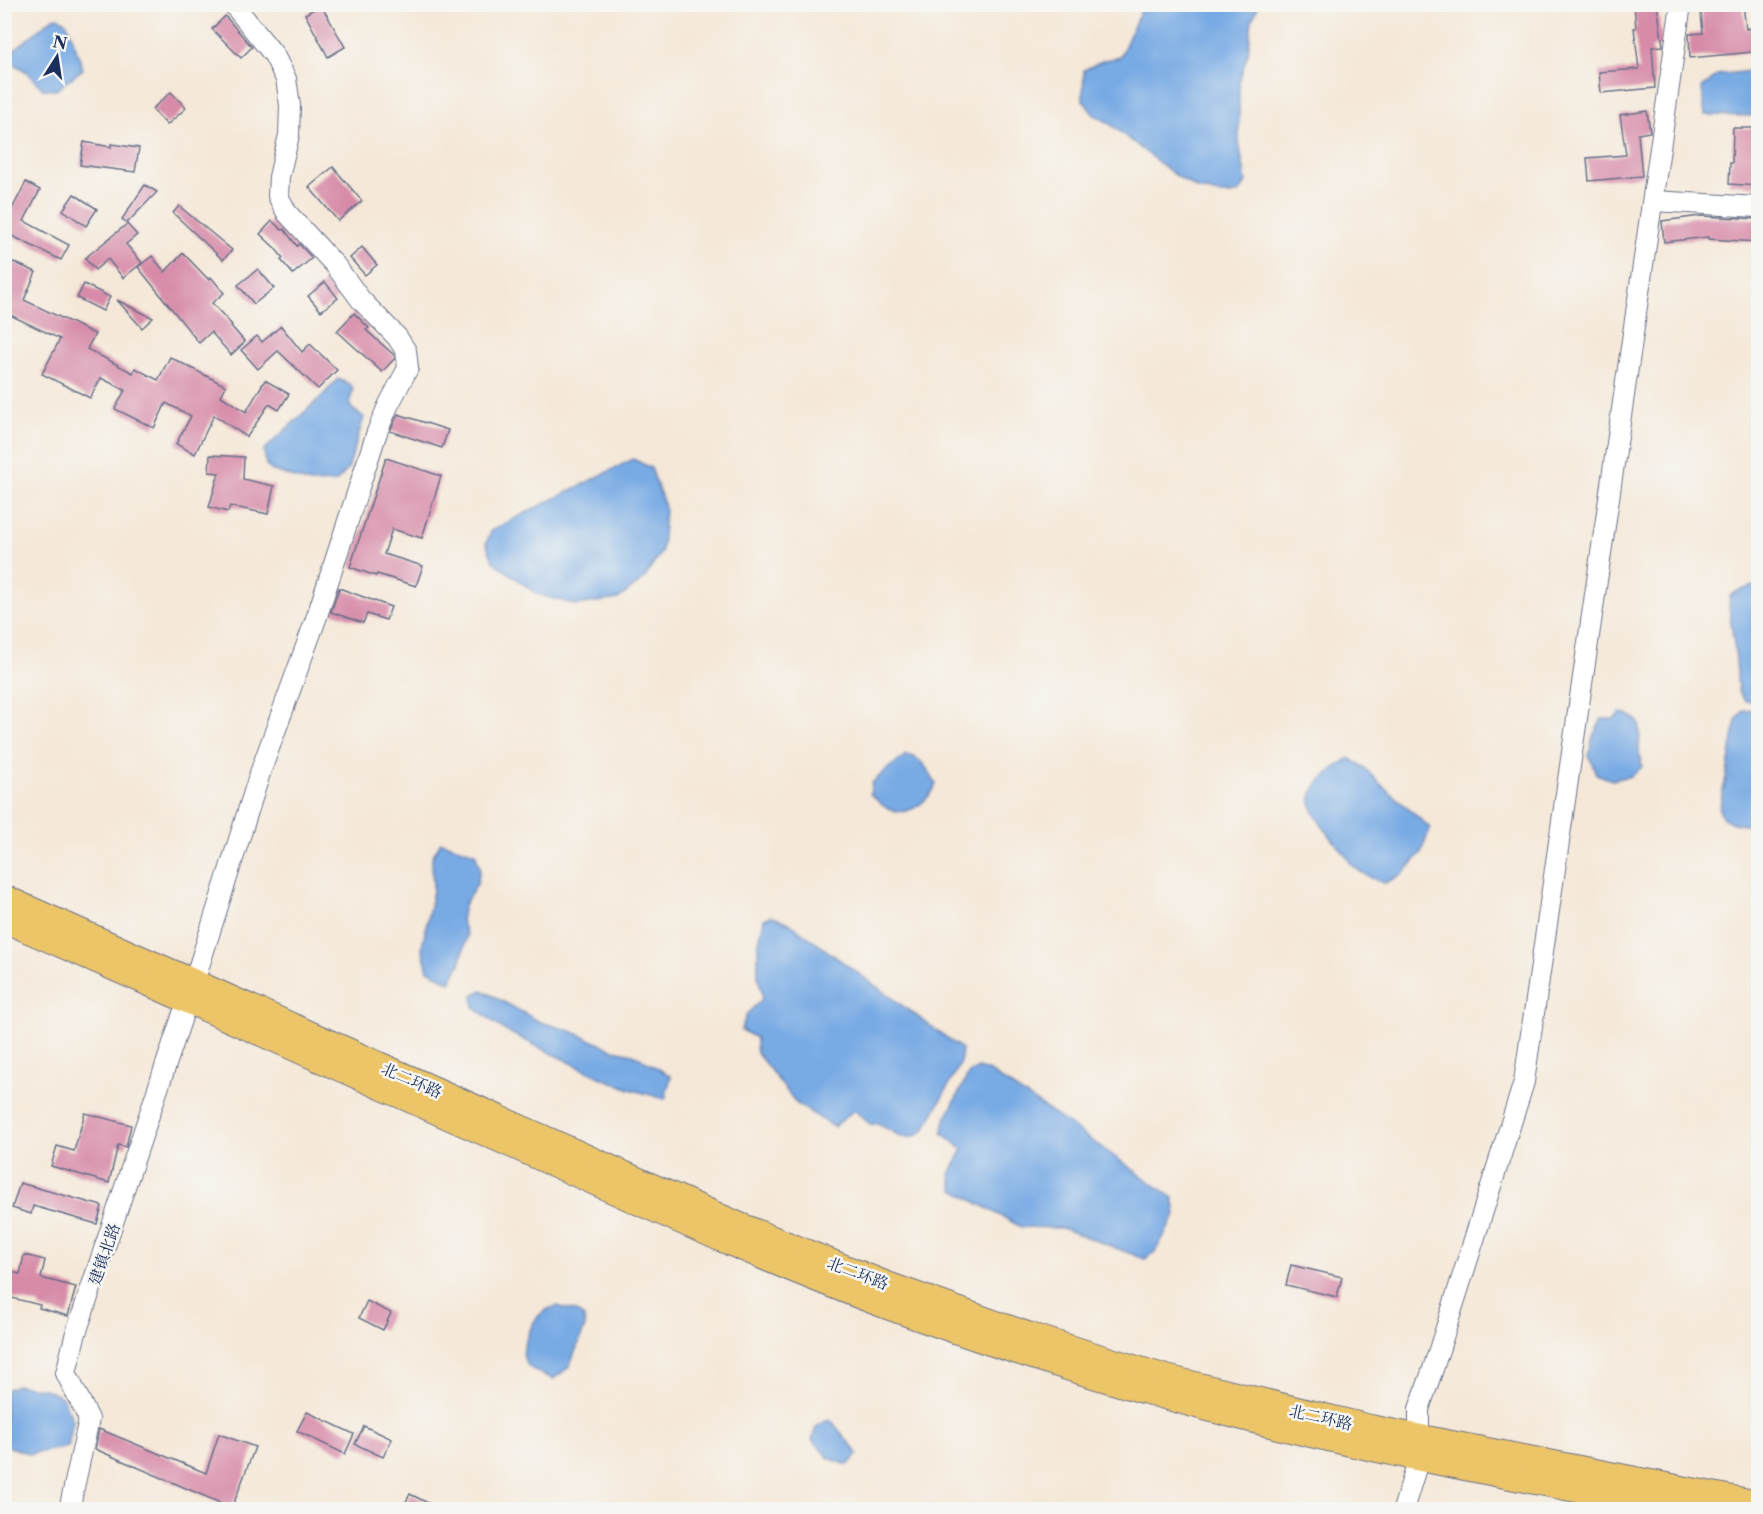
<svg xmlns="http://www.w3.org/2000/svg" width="1763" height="1514" viewBox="0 0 1763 1514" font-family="'Libre Caslon Text','Noto Serif SC',serif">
<rect width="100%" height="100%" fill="#f6f6f2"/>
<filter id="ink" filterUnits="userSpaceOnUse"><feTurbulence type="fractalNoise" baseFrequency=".0167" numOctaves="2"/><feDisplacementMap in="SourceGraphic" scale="12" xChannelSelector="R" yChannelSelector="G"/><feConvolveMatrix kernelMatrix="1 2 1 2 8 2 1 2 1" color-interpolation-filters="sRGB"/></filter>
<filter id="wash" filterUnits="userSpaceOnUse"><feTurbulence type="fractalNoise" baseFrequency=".008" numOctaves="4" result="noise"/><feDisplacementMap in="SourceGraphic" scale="24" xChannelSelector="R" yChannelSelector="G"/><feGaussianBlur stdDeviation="1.35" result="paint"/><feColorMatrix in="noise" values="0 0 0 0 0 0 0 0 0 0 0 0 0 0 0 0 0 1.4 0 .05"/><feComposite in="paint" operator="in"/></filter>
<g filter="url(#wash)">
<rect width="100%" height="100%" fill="#f5e8d8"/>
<g fill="#78aae4" stroke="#4a6ca1" stroke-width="1.5">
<polygon points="1143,5 1259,5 1252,20 1248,53 1239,81 1239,142 1246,182 1240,192 1231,195 1214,193 1196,188 1172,173 1110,124 1093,114 1083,100 1084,70 1104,60 1120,57"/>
<path d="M58,17l9,6 16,46 -27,21 -13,-1c-10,-10 -21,-26 -36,-25l-2,-5 3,-4 45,-37z"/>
<polygon points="1758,70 1758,116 1705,115 1702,88 1717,75"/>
<polygon points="338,379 351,385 353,390 349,404 353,410 364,417 348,469 336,482 310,483 271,470 266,465 264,450 325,393"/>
<polygon points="633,459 651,468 665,507 662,551 644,579 618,599 577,605 537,594 493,561 486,543 492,530"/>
<polygon points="1758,585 1758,702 1745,701 1738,690 1736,659 1729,607 1730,596 1738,591"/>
<polygon points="1754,709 1758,710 1758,827 1733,823 1723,818 1719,810 1728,768 1736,720 1744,710"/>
<path d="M1621,713c23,5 19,14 18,34 0,6 2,14 3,20l-11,9 -19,4 -16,-6 -7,-19 4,-19 9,-17h11z"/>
<path d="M906,755c17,2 22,16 30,29 -7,17 -28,34 -47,25 -7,-3 -14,-11 -19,-15l2,-11 14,-13z"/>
<path d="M1349,758l16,10 10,11 55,49 -9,25 -18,21 -18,9c-12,-3 -24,-10 -33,-18 -3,-4 -5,-8 -8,-12 -9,-12 -36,-39 -33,-55 2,-16 25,-31 38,-40z"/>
<polygon points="441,842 475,853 480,868 477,884 464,905 461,920 467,936 460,964 450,982 428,970 422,948 433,890 432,857"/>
<path d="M771,916l18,7 173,126 -2,15 -35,65c-19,17 -28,5 -47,-6l-7,2 -17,-15 -20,17 -37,-23 -41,-52v-14l-15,-8 6,-16 14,-14 2,-4 -5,-19v-31l6,-27z"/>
<polygon points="482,990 540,1022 571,1031 614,1050 633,1054 671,1076 665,1099 630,1089 600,1077 504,1030 474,1007 473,995"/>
<polygon points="978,1068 990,1072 1057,1116 1173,1198 1176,1214 1155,1252 1145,1259 1062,1228 1021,1227 954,1190 950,1174 963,1149 942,1133 945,1120 969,1073"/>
<path d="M557,1306l18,5 9,6 1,10 -16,40 -16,12c-10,-5 -27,-9 -29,-21 -3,-9 7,-33 13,-40 5,-7 13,-10 20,-12z"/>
<polygon points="17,1385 45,1389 62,1397 73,1421 68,1447 29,1454 5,1445 5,1390"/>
<polygon points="830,1419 858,1454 848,1465 829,1458 812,1440 816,1427"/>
</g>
<g id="blocks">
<g fill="#d78ba9">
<polygon points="1634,4 1657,4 1663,46 1652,47 1655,88 1601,93 1599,72 1639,69 1634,28 1636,28"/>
<polygon points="1700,4 1743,4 1746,29 1751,28 1753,52 1690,58 1689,34 1703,33"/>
<polygon points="321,5 345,47 328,57 305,14"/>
<polygon points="225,16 252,47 241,58 212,29"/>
<polygon points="171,92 186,108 167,125 152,109"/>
<polygon points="1647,111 1650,132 1638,134 1642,176 1589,181 1587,158 1626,155 1620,115"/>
<polygon points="1733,128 1758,128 1758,186 1729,184 1730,163 1732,163"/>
<polygon points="84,142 111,147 111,144 139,148 135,172 80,165"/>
<polygon points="333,167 362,201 338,221 309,187"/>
<polygon points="26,182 40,190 24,221 69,245 61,260 4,232 4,221 9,212 10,213"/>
<polygon points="145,185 157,192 127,223 122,219"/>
<polygon points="74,194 97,209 86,226 63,210"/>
<polygon points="179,206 232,250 223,260 173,213"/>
<polygon points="1701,216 1758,219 1758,242 1708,239 1708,237 1664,242 1662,221"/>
<polygon points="272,221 282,230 284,229 297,246 299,244 312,258 293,274 281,260 283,258 275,248 260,234"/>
<polygon points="127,224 137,235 126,244 142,263 123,278 108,259 95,270 85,258"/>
<polygon points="362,247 377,265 365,275 350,258"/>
<polygon points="183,253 209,280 211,277 224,293 212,303 232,325 231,326 245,342 231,355 211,332 199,343 138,267 152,256 165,272"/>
<polygon points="4,258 36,272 24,300 95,334 87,349 133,373 135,368 158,380 170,357 226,386 221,396 246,412 265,380 289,394 279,410 269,404 247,437 214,415 195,454 176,444 191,416 166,403 154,428 115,409 125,390 101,378 90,398 42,374 60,339 4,312"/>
<polygon points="258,269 274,288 254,304 238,285"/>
<polygon points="325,282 338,298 321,311 308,296"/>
<polygon points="84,284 110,297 103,311 77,298"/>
<polygon points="117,300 153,318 142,328"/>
<polygon points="354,313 369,328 366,330 394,355 395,358 382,372 337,331"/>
<polygon points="281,326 302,352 310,344 337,370 318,389 278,351 258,369 241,350 257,336 262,342"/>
<polygon points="398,414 448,430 442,448 390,431"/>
<polygon points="210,455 244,457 243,479 274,486 268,514 230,506 228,512 209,507 219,473 209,472"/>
<polygon points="386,458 441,476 422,538 392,529 384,554 423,566 416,586 377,574 376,576 350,567"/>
<polygon points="339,588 391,607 386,620 367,614 363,623 331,612"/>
<polygon points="85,1113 131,1125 126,1147 118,1145 109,1183 51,1166 57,1146 74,1151"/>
<polygon points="20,1183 102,1206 97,1224 33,1206 31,1214 12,1208"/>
<polygon points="24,1255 45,1260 41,1278 76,1287 68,1316 39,1308 40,1305 4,1296 4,1270 20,1274"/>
<polygon points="1291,1265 1342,1277 1337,1297 1286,1285"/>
<polygon points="367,1301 391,1313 383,1330 359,1318"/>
<polygon points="307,1412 354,1434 345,1454 297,1431"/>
<polygon points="364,1426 392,1439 383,1457 355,1444"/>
<polygon points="99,1429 206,1473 219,1434 255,1447 232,1508 95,1449"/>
<polygon points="410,1494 440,1509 402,1509"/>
</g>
</g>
</g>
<g filter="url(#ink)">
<use href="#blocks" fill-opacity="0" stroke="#677089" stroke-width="1.5"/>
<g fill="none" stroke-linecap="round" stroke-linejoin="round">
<g stroke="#677089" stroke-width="22">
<g id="minor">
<polyline points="1653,201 1758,207"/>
<polyline points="194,982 260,773 317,616 377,432 388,406 408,368 406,351 397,337 361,300 335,265 287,213 278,196 279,177 289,135 290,105 286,79 274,55 233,4"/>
<polyline points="69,1510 89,1419 66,1373 75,1336 188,999"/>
<polyline points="1403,1510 1419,1458 1419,1409 1433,1369 1524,1082 1681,4"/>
</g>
</g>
<g stroke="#677089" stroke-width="28">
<g id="major">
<polyline points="4,898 740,1226 887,1285 1027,1335 1166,1378 1370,1428 1758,1504"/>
<path d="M4,919c173,76 346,153 518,230 120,54 239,110 363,156 123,45 249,85 377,117 139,35 281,60 422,88"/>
</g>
</g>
<use href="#minor" stroke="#fff" stroke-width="20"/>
<use href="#major" stroke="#edc569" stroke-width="26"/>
</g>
</g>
<g text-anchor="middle" stroke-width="5" stroke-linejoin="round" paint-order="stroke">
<g font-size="16" fill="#1b2f5e" stroke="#f6f6f2">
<text transform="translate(412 1080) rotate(24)" y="6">北二环路</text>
<text transform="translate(104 1254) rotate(-71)" y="6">建镇北路</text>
<text transform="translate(858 1273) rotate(21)" y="6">北二环路</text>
<text transform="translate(1321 1417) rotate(13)" y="6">北二环路</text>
</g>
</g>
<rect width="1763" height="1514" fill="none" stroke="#f6f6f2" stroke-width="24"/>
<g transform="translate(57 57) rotate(12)" stroke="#f6f6f2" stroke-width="4.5" paint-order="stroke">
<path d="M0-4.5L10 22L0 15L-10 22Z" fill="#1b2f5e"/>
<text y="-9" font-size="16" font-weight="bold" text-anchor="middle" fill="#1b2f5e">N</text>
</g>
</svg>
